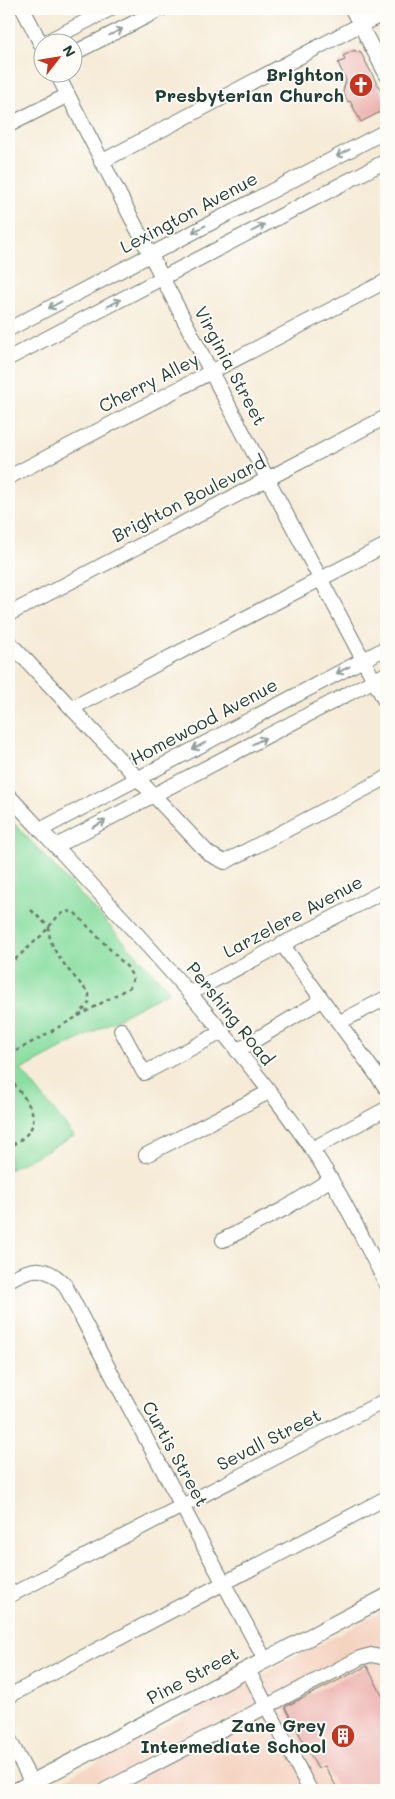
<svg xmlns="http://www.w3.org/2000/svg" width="395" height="1799" viewBox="0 0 395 1799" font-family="Mali,sans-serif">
<rect width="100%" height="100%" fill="#fdfcf7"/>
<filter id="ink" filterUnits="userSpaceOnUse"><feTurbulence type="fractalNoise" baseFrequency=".02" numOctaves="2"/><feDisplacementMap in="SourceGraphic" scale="10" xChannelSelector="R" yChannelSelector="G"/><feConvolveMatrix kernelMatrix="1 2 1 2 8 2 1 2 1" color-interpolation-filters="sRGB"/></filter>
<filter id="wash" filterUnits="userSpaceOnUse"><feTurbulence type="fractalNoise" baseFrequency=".0096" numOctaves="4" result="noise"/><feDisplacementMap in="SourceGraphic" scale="20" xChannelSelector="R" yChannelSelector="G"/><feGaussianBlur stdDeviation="1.12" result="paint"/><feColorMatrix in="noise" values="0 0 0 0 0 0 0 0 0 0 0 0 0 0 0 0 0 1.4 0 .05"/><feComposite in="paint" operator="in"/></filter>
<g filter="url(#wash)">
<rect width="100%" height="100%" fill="#f6ebd7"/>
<polygon fill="#f5d3c1" points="386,1609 386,1790 44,1790"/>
<polygon fill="#8adea1" stroke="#548e6a" points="9,818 170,991 21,1070 74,1136 9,1170"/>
<g id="blocks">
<g fill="#ecadaa">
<polygon points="355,50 357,53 360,51 386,101 386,109 361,122 350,101 348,102 343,91 346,80 338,63 345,60 343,56"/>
<polygon points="367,1666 386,1703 386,1790 338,1790 325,1766 318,1769 285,1707"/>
</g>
</g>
</g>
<g filter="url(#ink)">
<use href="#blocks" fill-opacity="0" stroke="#6a7a6d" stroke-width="1"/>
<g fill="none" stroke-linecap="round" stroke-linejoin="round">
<g stroke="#6a7a6d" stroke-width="16">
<g id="minor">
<polyline points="23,9 42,46"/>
<polyline points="352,9 386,74"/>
<polyline points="46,42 110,9"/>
<polyline points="72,54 161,9"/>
<polyline points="56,72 211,372 386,703"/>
<polyline points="9,125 68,95"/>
<polyline points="101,162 354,28 386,13"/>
<polyline points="9,329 386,131"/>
<polyline points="9,358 386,161"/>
<polyline points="9,477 386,281"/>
<polyline points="9,614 386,417"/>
<polyline points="9,642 209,854 225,862 386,778"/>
<polyline points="72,708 386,545"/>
<path d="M9,796c105,113 214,225 302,352 29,42 51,90 75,135"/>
<polyline points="40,830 386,648"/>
<polyline points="56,846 386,674"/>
<polyline points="282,944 386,1088"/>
<polyline points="190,993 386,890"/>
<polyline points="340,1022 386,998"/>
<polyline points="121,1030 144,1073 222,1032"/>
<polyline points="237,1051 322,1000"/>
<polyline points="312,1149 386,1109"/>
<polyline points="146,1155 269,1092"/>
<polyline points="223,1240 284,1209 331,1179"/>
<path d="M9,1280c23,-13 36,-16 56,5 65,126 133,250 200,375"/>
<polyline points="9,1596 386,1400"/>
<polyline points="248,1670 310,1790"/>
<polyline points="9,1696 386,1498"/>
<polyline points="9,1739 32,1783"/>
<polyline points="105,1790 360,1658 371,1655 386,1658"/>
</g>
</g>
<g stroke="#6a7a6d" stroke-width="18">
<polyline id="major" points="18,1790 386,1597"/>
</g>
<g stroke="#6a7a6d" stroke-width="2.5" stroke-dasharray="4 4" stroke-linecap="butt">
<path d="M31,910l18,17c-2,24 26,49 40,67v9l-11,13"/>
<polyline points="9,965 42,935 59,915 67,911 75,913 128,968 133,978 130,987 9,1055"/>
<path d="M9,1077c21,29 42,47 0,70"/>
</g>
<use href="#minor" stroke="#fff" stroke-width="14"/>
<use href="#major" stroke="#fff" stroke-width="16"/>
</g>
<defs><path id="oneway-shaft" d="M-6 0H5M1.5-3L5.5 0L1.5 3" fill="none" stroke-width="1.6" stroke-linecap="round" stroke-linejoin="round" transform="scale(1.25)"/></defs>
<g stroke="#8f9e9a">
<use href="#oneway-shaft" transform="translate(116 32) rotate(-27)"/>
<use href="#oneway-shaft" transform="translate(343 153) rotate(152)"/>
<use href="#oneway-shaft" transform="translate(258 228) rotate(-28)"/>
<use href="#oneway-shaft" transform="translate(199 229) rotate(152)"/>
<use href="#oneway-shaft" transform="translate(114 303) rotate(-28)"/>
<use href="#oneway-shaft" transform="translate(55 305) rotate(152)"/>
<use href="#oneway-shaft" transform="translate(343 670) rotate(152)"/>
<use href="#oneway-shaft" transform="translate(259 741) rotate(-27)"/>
<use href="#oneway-shaft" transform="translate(199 746) rotate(152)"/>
<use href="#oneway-shaft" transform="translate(99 824) rotate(-28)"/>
</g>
</g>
<defs>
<g id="church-disc" transform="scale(1.25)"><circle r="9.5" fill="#c8321e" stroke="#fdfcf7"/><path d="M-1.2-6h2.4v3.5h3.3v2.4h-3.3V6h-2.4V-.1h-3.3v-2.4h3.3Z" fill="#fff"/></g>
<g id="building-disc" transform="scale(1.25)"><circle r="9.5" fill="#c8321e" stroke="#fdfcf7"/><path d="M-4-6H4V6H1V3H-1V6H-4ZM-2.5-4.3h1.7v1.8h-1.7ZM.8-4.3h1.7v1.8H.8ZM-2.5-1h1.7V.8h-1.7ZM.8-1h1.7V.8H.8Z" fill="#fff"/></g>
</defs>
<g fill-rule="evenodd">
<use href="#church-disc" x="361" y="85"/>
<use href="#building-disc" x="343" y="1736"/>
</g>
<g text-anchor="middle" stroke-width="4" stroke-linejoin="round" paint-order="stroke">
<g font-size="18" font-weight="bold" fill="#1f3d34" stroke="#fdfcf7" text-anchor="end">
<text x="344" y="81">Brighton<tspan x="344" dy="21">Presbyterian Church</tspan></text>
<text x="326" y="1732">Zane Grey<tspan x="326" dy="21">Intermediate School</tspan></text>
</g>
<g font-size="18" fill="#1f3d34" stroke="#fdfcf7">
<text transform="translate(189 213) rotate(-28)" y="6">Lexington Avenue</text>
<text transform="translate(230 366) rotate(62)" y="6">Virginia Street</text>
<text transform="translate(149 383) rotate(-27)" y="6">Cherry Alley</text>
<text transform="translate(189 499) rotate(-27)" y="6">Brighton Boulevard</text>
<text transform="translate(204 722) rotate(-28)" y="6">Homewood Avenue</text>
<text transform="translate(293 917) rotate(-28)" y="6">Larzelere Avenue</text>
<text transform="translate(230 1014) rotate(51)" y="6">Pershing Road</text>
<text transform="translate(269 1440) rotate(-27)" y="6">Sevall Street</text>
<text transform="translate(175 1454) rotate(61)" y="6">Curtis Street</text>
<text transform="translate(193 1676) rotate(-28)" y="6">Pine Street</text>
</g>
</g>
<rect width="395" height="1799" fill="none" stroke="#fdfcf7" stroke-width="30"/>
<g transform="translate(58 58) rotate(59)"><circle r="24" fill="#fdfcf7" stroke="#a4b0a9"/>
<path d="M0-4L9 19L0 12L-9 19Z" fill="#c8321e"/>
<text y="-8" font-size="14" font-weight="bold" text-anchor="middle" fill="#1f3d34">N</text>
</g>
</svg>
